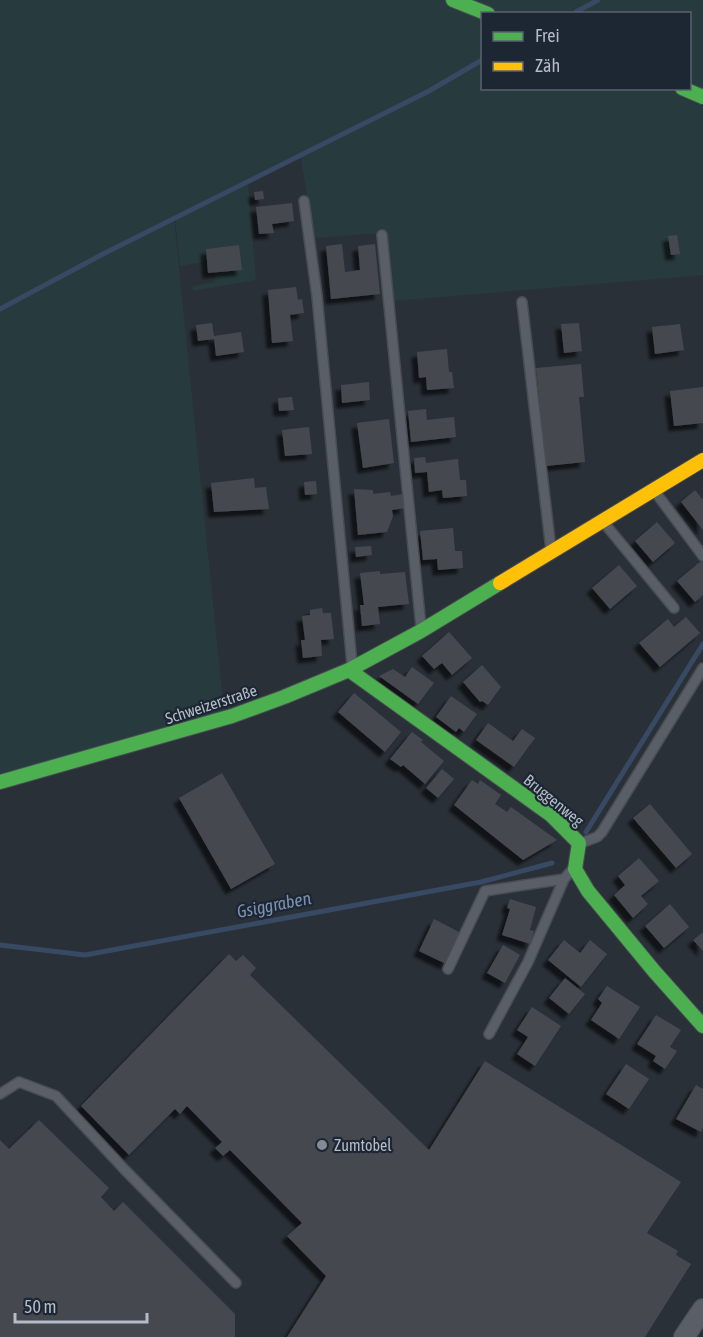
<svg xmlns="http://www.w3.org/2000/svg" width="703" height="1337" viewBox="0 0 703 1337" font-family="'Asap Condensed',sans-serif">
<defs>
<filter id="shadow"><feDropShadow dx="-5.5" dy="5.5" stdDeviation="1.5" flood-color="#0009"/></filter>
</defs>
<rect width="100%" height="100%" fill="#2a3038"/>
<g fill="#273a3e" fill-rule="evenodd">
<path d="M0,0h703v275l-311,26 -8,-68 -70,5 -14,-85 -126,65 50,494 -224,64zM482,14h208v74h-208z"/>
<polygon points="248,182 256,280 193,291 192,286 215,282 215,272 239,245 206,249 207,261 180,266 175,218"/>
</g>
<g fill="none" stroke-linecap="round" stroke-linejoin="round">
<g stroke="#384963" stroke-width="5">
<polyline points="576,12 598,0"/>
<polyline points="0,309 103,254 429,91 482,60"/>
<polyline points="586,832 703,644"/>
<polyline points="0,945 85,955 481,882 552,863"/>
</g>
</g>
<g fill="#444950" filter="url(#shadow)">
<polygon points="263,191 264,199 255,200 254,192"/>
<polygon points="292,203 294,221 272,224 274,233 259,234 256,207"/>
<polygon points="677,235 680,254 671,255 668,236"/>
<polygon points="342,244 345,272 360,270 358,246 375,244 380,294 331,299 326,246"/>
<polygon points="239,245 242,270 208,273 206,249"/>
<polygon points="296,287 298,300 302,299 304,313 290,315 293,341 272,343 268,290"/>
<polygon points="212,323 214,336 241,332 244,352 216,356 214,339 198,341 196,325"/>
<polygon points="579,323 582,351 564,353 561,324"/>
<polygon points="680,324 684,350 655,354 652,327"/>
<polygon points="447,349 449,372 452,372 454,388 427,390 426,377 419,378 417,352"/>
<polygon points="581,364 584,397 579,397 585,462 546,466 536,368"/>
<polygon points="369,382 370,400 342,403 341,385"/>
<polygon points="703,387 703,423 674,426 670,391"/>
<polygon points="292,397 294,410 279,411 278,398"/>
<polygon points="426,409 427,420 454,417 456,437 411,442 408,411"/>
<polygon points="389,419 394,463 363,468 357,423"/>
<polygon points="309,427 312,454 285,456 282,430"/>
<polygon points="425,457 426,463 458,459 460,480 466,480 467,496 443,498 442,490 429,492 427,472 415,473 414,458"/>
<polygon points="254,478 255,488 266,487 269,509 214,512 211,483"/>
<polygon points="316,481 317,494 305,495 304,482"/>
<polygon points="354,489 373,490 373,494 390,492 391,496 403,494 405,508 392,510 393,516 387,532 358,535"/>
<polygon points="695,490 703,500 703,530 681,502"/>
<polygon points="657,522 675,543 653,562 635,541"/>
<polygon points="453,528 455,551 462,551 463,568 438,570 437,559 423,560 420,531"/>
<polygon points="371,546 372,555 356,557 355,547"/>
<polygon points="701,561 703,563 703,595 695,602 677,581"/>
<polygon points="619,565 637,586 610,609 592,588"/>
<polygon points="380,571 380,574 405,572 409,604 378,607 380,624 362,626 360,605 364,605 360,573"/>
<polygon points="322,608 323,613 331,613 334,639 321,640 322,656 303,658 301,640 305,640 302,616 310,615 310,610"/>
<polygon points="686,617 700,633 660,667 639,643 668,619 674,627"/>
<polygon points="449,632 472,658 452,675 442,663 434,669 422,656"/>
<polygon points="482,665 501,687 488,705 482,701 480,702 463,682"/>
<polygon points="412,667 434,683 418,704 379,676 393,669 405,677"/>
<polygon points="354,693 401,732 385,752 338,712"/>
<polygon points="451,696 477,714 464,732 459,728 456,732 436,717"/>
<polygon points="488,723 513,741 522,729 535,738 514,767 476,740"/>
<polygon points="412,732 423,740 421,742 444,761 425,784 403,765 401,767 390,759"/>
<polygon points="442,769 454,779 438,798 426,788"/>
<polygon points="222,773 275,864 231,889 179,798"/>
<polygon points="472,780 478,784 480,780 501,795 495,804 507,812 511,807 557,840 523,860 454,805"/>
<polygon points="650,804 692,854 676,868 633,818"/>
<polygon points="639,858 659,881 641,896 648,904 633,918 614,895 625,885 618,876"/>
<polygon points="510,899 536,907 530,930 534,931 530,944 502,935 510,909 507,908"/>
<polygon points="670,904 689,927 664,948 645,926"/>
<polygon points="434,919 461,933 446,964 419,951"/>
<polygon points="703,932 703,951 693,940"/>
<polygon points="564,940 580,953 590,940 607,954 581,987 548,960"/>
<polygon points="503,945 520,955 505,983 487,973"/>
<polygon points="229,954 236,961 243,955 256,968 250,975 429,1150 485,1061 681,1182 647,1233 678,1251 676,1255 691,1264 645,1337 287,1337 326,1276 287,1236 302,1223 230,1150 223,1156 215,1148 222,1142 187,1106 180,1114 175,1109 129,1155 81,1106"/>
<polygon points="565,978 585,994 569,1014 549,998"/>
<polygon points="607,986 640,1007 619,1039 591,1020 602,1003 598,999"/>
<polygon points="532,1007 561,1026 535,1066 517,1054 528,1037 517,1030"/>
<polygon points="656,1015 681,1030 670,1047 677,1051 665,1069 653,1061 656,1056 637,1044"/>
<polygon points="626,1064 649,1079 629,1109 606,1094"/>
<polygon points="696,1085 703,1089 703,1128 701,1132 676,1119"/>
<polygon points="39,1120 109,1188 101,1197 114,1211 123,1202 235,1314 235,1337 0,1337 0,1140 9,1149"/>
</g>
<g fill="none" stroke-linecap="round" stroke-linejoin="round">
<g stroke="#484c53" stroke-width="12">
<g id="lane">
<polyline points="304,201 317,296 352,664"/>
<polyline points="382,235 421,627"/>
<polyline points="522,302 551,550"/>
<polyline points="656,493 703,556"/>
<polyline points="605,524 674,608"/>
<polyline points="581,843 597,837 602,832 703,668"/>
<polyline points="448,969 485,891 564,879"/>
<polyline points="489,1034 528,962 564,879 572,870"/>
<polyline points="0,1094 19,1082 56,1096 125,1170 236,1283"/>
</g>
</g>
<g stroke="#484c53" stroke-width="22">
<polyline id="street" points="684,1337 703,1309"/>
</g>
<g stroke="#484c53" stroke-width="16">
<g id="fast">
<polyline points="453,0 488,14"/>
<polyline points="682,88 703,97"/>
<polyline points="349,670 551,815 579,843 575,869 588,891 654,971 703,1026"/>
<polyline points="0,782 232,716 284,697 349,670 421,631 500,583"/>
</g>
</g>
<g stroke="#484c53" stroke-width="16">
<polyline id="slow" points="500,583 703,460"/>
</g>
<use href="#lane" stroke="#5a5e66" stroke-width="9"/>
<use href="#street" stroke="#5a5e66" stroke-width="20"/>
<use href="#fast" stroke="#4caf50" stroke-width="14"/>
<use href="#slow" stroke="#ffc107" stroke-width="14"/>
</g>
<circle fill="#848b96" stroke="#1d2633" stroke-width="2" cx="322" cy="1145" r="6"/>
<g text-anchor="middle" stroke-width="4.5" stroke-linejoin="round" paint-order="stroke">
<g font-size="16" fill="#b4bcc9" stroke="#1d2633">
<text transform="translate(211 704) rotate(-18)" y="6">Schweizerstraße</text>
<text transform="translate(554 800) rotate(39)" y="6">Bruggenweg</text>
</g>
<g font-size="16" fill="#b4bcc9" stroke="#1d2633" text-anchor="start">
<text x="334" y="1151">Zumtobel</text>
</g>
<g font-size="18" font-style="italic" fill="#7c92b1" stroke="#1d2633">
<text transform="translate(274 905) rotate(-11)" y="6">Gsiggraben</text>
</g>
</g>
<rect x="481" y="12" width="210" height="78" fill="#1d2633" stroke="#59626f" stroke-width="1.5"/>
<rect x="493" y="32" width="30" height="9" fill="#4caf50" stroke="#59626f" stroke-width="1.5"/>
<text x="535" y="42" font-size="18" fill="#b4bcc9">Frei</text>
<rect x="493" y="62" width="30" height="9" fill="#ffc107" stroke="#59626f" stroke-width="1.5"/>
<text x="535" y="72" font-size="18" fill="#b4bcc9">Zäh</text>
<path d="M15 1313v9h132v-9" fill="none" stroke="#b4bcc9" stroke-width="3"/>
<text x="24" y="1313" font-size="18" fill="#b4bcc9" stroke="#1d2633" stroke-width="4.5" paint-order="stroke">50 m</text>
</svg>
